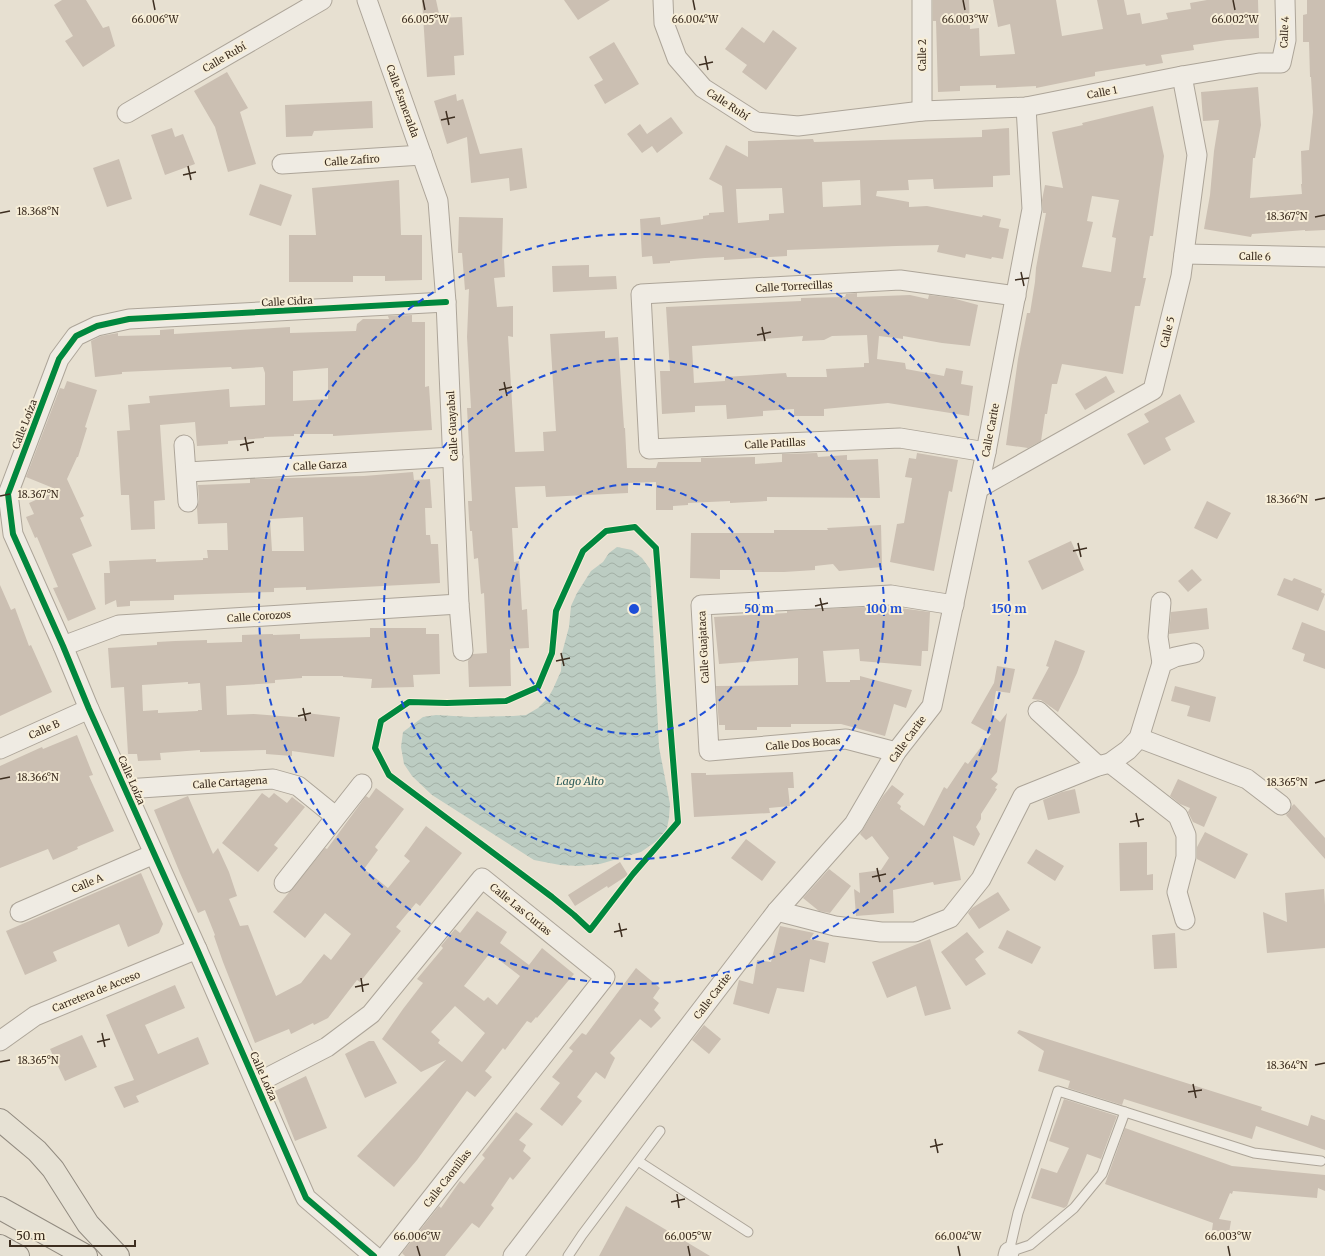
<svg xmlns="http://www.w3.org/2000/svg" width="1325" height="1256" viewBox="0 0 1325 1256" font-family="Merriweather,serif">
<defs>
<pattern id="water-waves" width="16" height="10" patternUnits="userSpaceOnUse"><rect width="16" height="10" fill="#bcccc2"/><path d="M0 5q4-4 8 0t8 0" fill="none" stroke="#a2b0a6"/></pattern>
</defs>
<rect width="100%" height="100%" fill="#e7e0d1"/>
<polygon fill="url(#water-waves)" points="617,547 632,550 642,558 650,569 659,747 670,804 669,818 667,828 661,838 641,852 600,864 578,866 560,865 534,860 432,795 412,776 404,764 401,747 403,732 423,717 436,715 471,717 513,716 526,715 538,708 548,698 553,689 561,671 562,653 569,627 571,606 577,593 591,571 603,562 609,553"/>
<g fill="#cbbfb2" fill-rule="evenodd">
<polygon points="62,0 86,0 103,28 109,26 115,46 83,67 65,41 73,36 54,5"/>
<polygon points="422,0 436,0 440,18 462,17 464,55 454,56 455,75 427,77"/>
<polygon points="564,0 610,0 578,20"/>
<polygon points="933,0 969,0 970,29 979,28 980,56 1015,54 1010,24 998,27 993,0 1056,0 1062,36 1103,29 1097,0 1124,0 1127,15 1140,13 1142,24 1168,19 1166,13 1191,9 1190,3 1207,0 1258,0 1259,38 1227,40 1193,45 1194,50 1161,55 1163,63 1146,66 1145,64 1095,72 1095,76 1036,88 1036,86 996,88 996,85 960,86 960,91 938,92 936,21 933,21"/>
<polygon points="1307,0 1325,0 1325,230 1305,231 1305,230 1252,234 1251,237 1204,229 1210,195 1214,151 1219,120 1203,121 1201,92 1258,87 1261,125 1255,158 1253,158 1250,198 1302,194 1301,184 1302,184 1301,151 1309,150 1313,112 1311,77 1310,77 1309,42 1303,42 1303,15 1307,14"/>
<polygon points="742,27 764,43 773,30 797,48 766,90 742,72 747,65 725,49"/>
<polygon points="614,42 639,84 605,104 594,85 603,80 589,57"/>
<polygon points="227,72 248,108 240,112 256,164 228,172 215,127 194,91"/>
<polygon points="456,94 457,101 463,99 480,154 522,148 527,188 510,191 509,178 471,183 467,137 447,144 434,101"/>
<polygon points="372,101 373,128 314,131 312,136 286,137 285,105"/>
<path d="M1153,106l11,50 -11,80h-3l-7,42h3l-6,28h-5l-12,68 -61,-10 -5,20h-5l-5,30h-2l-4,27 -13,7 -22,-3 12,-86 9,-46h3l5,-31 1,-14 10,-55h-3l-1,-13 3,-15 18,3 -11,-56 31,-7 -1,-2zM1092,196l27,4 -7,37 4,1 -5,34 -29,-5 11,-45 -6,-1z"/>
<polygon points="671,117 683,133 657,153 652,146 642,153 627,134 640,124 647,134"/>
<polygon points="172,128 175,137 183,134 195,164 165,175 151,135"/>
<path d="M1009,128l1,47 -17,1v11l-59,2 -1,-10 -25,1 1,10 -32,1 -1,5 33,6v5l18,-1 55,11 1,-2 18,4 -2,8 10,2 -6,30 -11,-2 -1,2 -25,-5 -1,4 -28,-6 2,-7 -43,1 -109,4v6l-63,4v-3l-19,1 -35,3v2l-17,1 -1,-8 -10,1 -2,-38 20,-2 1,8 42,-6v-3l6,-1v-2l15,-1 -2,-26 -13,-7 17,-34 22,12v-16l65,-2 1,3 168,-5v-7zM860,180l1,25 -38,2 -1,-25zM782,188l2,25 -15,1v6l-31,3 -2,-34z"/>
<polygon points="119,159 132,199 107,207 93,168"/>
<polygon points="399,180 401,235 422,235 422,280 385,281 385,276 353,276 353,282 289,282 289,235 316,235 312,188"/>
<polygon points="260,184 292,195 281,226 249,215"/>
<polygon points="459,217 503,218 502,259 504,259 505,277 494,278 497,307 513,306 513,337 508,336 515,452 544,451 543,432 556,431 550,334 605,331 605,338 618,337 624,428 625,428 627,468 656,468 658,462 701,462 701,458 755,457 755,464 782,462 782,454 817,453 818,457 847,455 847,460 878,459 880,498 767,497 767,501 730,503 730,501 688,503 688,505 673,506 673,510 656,510 656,482 628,483 628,493 546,497 545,486 515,487 518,528 512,528 514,562 519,561 522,610 527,609 529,648 510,649 511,686 469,687 468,661 473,654 487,653 484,593 481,594 478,558 474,559 472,531 470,531 469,519 468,501 472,501 467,408 471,408 467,337 469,289 465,290 462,253 458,253"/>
<polygon points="589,265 589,277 616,276 617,289 553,292 552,266"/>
<path d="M857,293v4l53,-2 18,4 1,-4 23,3 26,7 -8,41 -28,-3 -39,-7v3l-24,-3 -2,23 28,4 1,6 38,7 2,-8 17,3 -2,13 12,2 -4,30 -81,-13 -64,6v7h-30v-7l-31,2v5l-36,3 -1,-14 -31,1v6l-33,2 -2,-43h10l-4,-64 135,-6v-3l44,-1 1,-3zM867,335l2,28h-5v4l-38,2 1,8h-40l-1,-4 -61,4v4l-31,2 -2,-37 72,-5v-2l39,-3 -1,5 22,-1 8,-4z"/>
<path d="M412,315v7h13v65l4,-1 3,44 -99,6v-2h-39v2l-30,1v1l-36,3v3l-31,2 -2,-24 -35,3 5,75 -11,1 1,28 -24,1 -2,-35h-8l-4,-64 13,-1 -2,-25 22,-2 -1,-7 80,-7 1,18 35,-2v-32l-2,-6 -31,2 -1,-2 -109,5v2l-27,3 -4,-36 10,-5 17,-3v3l42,-1v-5l14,-1v5l116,-7v6l66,-2 1,-7 6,-5h26l-1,-3zM328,368v31l-35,2v-30z"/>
<polygon points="1106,376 1115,392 1085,410 1075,394"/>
<polygon points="67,381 97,390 85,427 87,428 78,457 77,457 67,479 84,516 80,518 92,546 72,554 96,609 68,621 53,588 58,587 37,537 35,538 26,517 34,514 29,503 58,490 26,477 60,388 64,389"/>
<polygon points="1180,394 1195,422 1165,438 1171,450 1144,465 1127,434 1149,422 1144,414"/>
<polygon points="917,453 958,460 952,492 949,491 934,571 890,562 897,524 904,523 912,478 905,477 909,458 916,459"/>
<path d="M413,472l1,8 16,-1 2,29h-7l1,27h4l1,9h7l2,39 -134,7v-3l-32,1v4l-100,3v5l-44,1v5l-13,1 -1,-7 -11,5 -1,-32h6l-1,-12 47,-2v3l47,-2v-2h5l-1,-8h21l-1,-27 -29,1 -1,-16 2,-7 -1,-16 52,-2v-4l114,-3zM303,517l1,34h-32l-2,-32z"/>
<polygon points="1207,501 1231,513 1217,539 1194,528"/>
<polygon points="881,525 882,567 839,571 833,564 815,566 815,570 784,572 752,572 752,570 720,570 720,579 690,578 691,533 774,533 774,530 828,530 827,528"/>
<polygon points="1071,541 1084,570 1042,590 1028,561"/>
<polygon points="1192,569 1202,580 1188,592 1178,581"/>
<polygon points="1284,578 1292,581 1294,578 1322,589 1321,592 1325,594 1318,611 1277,595"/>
<polygon points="0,585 11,610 15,608 29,646 31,645 52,692 0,716"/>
<polygon points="885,606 930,612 928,651 922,651 921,666 860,661 859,649 823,651 826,682 850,682 850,680 860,680 860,676 912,690 906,708 894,704 885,736 841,724 791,724 791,727 757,727 757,730 725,730 725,725 719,725 716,686 798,685 798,658 719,664 714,617 787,613 787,611"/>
<polygon points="1207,608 1209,629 1169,634 1171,612"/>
<polygon points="1302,622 1325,631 1325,669 1303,661 1305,654 1292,649"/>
<path d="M370,628h56v6h13l1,40 -27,1 1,12 -43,1 1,-9 -29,-2v-1h-41v2l-27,2v3l-49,3 1,29 27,-1 52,4v-5l34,4 -6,40 -42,-6v5l-26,-2v-4l-66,2v-2l-40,3 1,7 -23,1 -1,-7h-9l-4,-67 -13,1 -3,-40 49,-3v-3l18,-1 32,-1v3l35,-1v-7l31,-1v1l27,-1v5l70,-2zM188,682v2l12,-1 2,27h-4v1l-40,2v-3l-15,1 -1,-26z"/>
<polygon points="1055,640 1085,651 1077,673 1058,712 1041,700 1032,699 1049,667 1046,666"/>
<polygon points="997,666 1015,669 1010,693 996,691 992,715 1000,722 1007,713 997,772 991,779 998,784 995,788 997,789 981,814 981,819 976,827 980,834 974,846 953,836 961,880 934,885 933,882 893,890 894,913 856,916 854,889 860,893 859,873 881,870 889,858 872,836 866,840 860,834 883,796 892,785 904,794 897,803 901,806 900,809 924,826 944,787 947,789 965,762 968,764 991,734 971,723 994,683"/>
<polygon points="1175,686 1216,697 1210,722 1187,716 1190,706 1171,701"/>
<polygon points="77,735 93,775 89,776 114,831 77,847 78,849 53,860 48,849 0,868 0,766 42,747 43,749"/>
<polygon points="793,772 794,788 788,788 790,806 769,808 770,813 694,817 691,773 706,773 706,775"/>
<polygon points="1178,779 1217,797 1204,827 1193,822 1188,812 1190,808 1180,804 1170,796"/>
<polygon points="376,788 404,809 375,847 378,850 364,869 388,888 410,861 404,856 426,826 462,853 420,906 416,903 396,927 401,931 360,982 357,980 328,1018 314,1025 313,1023 291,1034 289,1029 255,1043 223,962 214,936 215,935 205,910 198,913 180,873 154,810 188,796 213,854 218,848 229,872 237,896 229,899 240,926 248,925 276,996 301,983 324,954 331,960 351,934 325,913 305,938 273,912 325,848 327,849 366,796 369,798"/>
<polygon points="1075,789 1080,813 1048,820 1043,800 1062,792"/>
<polygon points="262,793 269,798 274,793 287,803 292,797 305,807 274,845 278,848 258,872 222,843"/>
<polygon points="1294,804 1325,838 1325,859 1286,815 1289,812 1292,806"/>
<polygon points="1205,832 1248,854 1235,879 1197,859 1197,847"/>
<polygon points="746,839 776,862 762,881 731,858"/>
<polygon points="1147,842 1147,875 1153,874 1153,890 1120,891 1119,843"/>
<polygon points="1036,849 1064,866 1055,881 1027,863"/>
<polygon points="620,862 628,875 608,888 607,886 575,906 568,895"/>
<polygon points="829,869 851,886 830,913 819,911 803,898"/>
<polygon points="141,873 163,924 159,933 128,947 119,924 53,952 57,961 25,975 6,931"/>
<polygon points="1324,889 1325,905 1325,948 1267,953 1263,912 1287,922 1285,893"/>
<polygon points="998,892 1010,910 979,929 968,913 972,908"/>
<path d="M477,911l30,21 -7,11 29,22 13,-17 32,26 -37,44 -1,-1 -5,6 -4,-2 -22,29 -2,-2 -18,23 7,6 -17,20 -8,-6 -50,69 -23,27 -37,-31 89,-96 -25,12 -39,-33 21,-30 20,-26 -6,-4 26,-31 -2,-2 14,-17 5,4zM490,953l30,23 -23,29 -9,-8 -4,4 -20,-15zM455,1006l30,27 -23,29 -24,-19 2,-3 -9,-8z"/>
<polygon points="780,926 814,933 810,939 829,943 825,963 810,959 804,992 777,988 769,1014 733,1004 739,980 753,984 757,960 771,962"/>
<polygon points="1007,930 1041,947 1032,964 998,948"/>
<polygon points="967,932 984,952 975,959 986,974 966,986 941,952"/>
<polygon points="1175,933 1177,968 1154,969 1152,935"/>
<polygon points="930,939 951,1009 925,1016 916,986 887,998 872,962"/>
<polygon points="636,968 660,988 653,998 659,1003 654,1010 661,1018 651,1028 640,1019 610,1053 615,1058 605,1079 596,1072 577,1097 582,1101 562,1126 540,1109 560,1083 552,1077 573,1051 569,1048 582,1033 586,1035"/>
<polygon points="175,985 185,1008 145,1025 158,1054 198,1037 209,1064 136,1096 139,1102 124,1108 114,1087 134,1080 106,1015"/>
<polygon points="704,1025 721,1039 709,1054 692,1040"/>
<polygon points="1019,1030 1262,1107 1261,1110 1308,1126 1311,1115 1325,1120 1325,1150 1256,1126 1252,1139 1124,1099 1122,1105 1068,1088 1070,1081 1038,1071 1044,1051 1017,1033"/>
<polygon points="82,1035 97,1067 65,1081 50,1049"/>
<polygon points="369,1041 374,1041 397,1083 365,1098 345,1054"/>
<polygon points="306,1076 327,1128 295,1141 275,1091"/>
<polygon points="1064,1099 1117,1116 1101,1159 1087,1154 1067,1206 1064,1208 1031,1198 1041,1168 1057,1173 1069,1148 1049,1141"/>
<polygon points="516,1112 533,1124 519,1140 526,1145 523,1151 531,1158 513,1180 510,1177 491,1205 494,1208 479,1228 472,1223 445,1256 405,1256 402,1253 439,1206 441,1208 460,1181 464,1184 485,1158 482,1155"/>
<polygon points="1125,1128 1232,1166 1325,1175 1325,1191 1318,1188 1317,1198 1233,1191 1232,1194 1230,1193 1219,1219 1231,1221 1229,1233 1212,1230 1213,1223 1105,1184"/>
<polygon points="626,1206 710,1256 599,1256"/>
</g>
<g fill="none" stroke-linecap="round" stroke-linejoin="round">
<g stroke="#ada599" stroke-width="11">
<g id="lane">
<polyline points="638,1161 748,1232"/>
<polyline points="1009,1252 1030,1245 1074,1208 1102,1174 1125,1112 1254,1153 1321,1161"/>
<polyline points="1009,1252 1018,1213 1058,1091 1125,1112"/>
<polyline points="568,1256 582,1235 660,1131"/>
</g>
</g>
<g stroke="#ada599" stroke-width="21">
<g id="street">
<polyline points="367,0 438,201 446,302 459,604 463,651"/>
<polyline points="663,0 664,23 677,58 703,88 756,122 798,126 922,111 1026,107 1182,76 1259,63 1281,63 1286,40 1285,0"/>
<polyline points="922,0 922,111"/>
<polyline points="127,113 322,0"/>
<polyline points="282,164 422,155"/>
<polyline points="1184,254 1325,257"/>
<polyline points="184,445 188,502"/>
<polyline points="986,452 900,438 649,449 641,294 900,280 1016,296"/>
<polyline points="187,472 453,457"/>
<polyline points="979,488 1153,390 1181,276 1197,155 1182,76"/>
<polyline points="1161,602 1158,637 1162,663"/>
<polyline points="63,646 119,625 459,604"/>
<polyline points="1038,711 1098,766"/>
<polyline points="1139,738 1247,779 1281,805"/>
<polyline points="0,749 89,709"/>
<polyline points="896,752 846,739 709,751 701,605 891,595 954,605"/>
<polyline points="1110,763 1178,816 1186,835 1186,857 1177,892 1185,920"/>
<polyline points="126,789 273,779 298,786 335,816"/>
<polyline points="284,883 362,784"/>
<polyline points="777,911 835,926 881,932 915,932 950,918 981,879 1023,796 1098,766 1110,763 1128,750 1139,738 1162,663 1175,657 1194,653"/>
<polyline points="20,912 154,854"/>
<polyline points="0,1041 35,1016 197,949"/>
<polyline points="257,1083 327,1047 371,1014 482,878 605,977 386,1256"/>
<polyline points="374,1256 306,1198 197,949 89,709 63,646 13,534 8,494 59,359 76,336 97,326 129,319 446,302"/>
<polyline points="513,1256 777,911 854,824 896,752 932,706 986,452 1032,209 1026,107"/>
<polyline points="1008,1256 1009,1252"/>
</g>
</g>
<g stroke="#928b80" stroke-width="24">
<g id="primary">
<polyline points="0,1120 37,1151 53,1169 88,1224 118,1256"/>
<polyline points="0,1208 86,1256"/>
<polyline points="0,1246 18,1256"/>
</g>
</g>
<use href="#lane" stroke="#efebe3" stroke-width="9"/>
<use href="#street" stroke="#efebe3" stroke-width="19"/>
<use href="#primary" stroke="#e6e1d4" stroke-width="22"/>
<g stroke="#f7eed8" stroke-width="8">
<g id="cycleway">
<polygon points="635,527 656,548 678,822 633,874 590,930 574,915 552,897 389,775 375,748 381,721 409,702 447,703 506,701 538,687 552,653 556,611 583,551 606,531"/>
<polyline points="374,1256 306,1198 197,949 89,709 63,646 13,534 8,494 59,359 76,336 97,326 129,319 446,302"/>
</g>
</g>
<use href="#cycleway" stroke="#00873e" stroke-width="6"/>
</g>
<path fill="none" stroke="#3d2e20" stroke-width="1.5" d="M153,0l2,10M423,0l2,10M693,0l2,10M963,0l2,10M1233,0l2,10M705,56l3,14M699,65l14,-3M446,111l3,14M441,120l14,-3M188,166l3,14M183,175l13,-3M0,213l10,-2M1315,217l10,-2M1021,272l3,14M1015,280l14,-2M762,327l3,14M757,335l14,-3M504,382l3,14M499,390l13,-3M245,437l3,14M240,445l14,-3M0,496l10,-2M1315,500l10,-2M1078,543l3,14M1073,551l14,-3M820,598l3,13M815,606l13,-3M561,653l3,13M556,661l14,-3M303,708l3,13M298,716l13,-3M0,779l10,-2M1315,783l10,-3M1136,813l3,14M1130,822l14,-3M877,868l3,14M872,877l14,-3M619,923l3,14M614,932l13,-3M361,978l2,14M355,987l14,-3M102,1033l3,14M97,1042l13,-3M0,1062l10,-2M1315,1065l10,-2M1193,1084l3,14M1188,1092l14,-2M935,1139l3,14M930,1147l13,-3M677,1194l2,14M671,1202l14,-3M417,1246l3,10M688,1246l2,10M958,1246l2,10M1228,1246l2,10"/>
<g fill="none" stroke="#1d4ed8" stroke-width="2" stroke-dasharray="7 5">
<circle cx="634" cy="609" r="125"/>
<circle cx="634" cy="609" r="250"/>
<circle cx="634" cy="609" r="375"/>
</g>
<g text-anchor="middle" stroke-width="4" stroke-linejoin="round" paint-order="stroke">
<g font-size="10" fill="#3d2e20" stroke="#f7eed8">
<text transform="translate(1284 32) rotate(-87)" y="4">Calle 4</text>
<text transform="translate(922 55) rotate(-90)" y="4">Calle 2</text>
<text transform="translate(224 57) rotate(-30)" y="4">Calle Rubí</text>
<text transform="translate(1102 92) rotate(-11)" y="4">Calle 1</text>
<text transform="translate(403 101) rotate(70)" y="4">Calle Esmeralda</text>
<text transform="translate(728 104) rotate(33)" y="4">Calle Rubí</text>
<text transform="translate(352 160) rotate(-4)" y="4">Calle Zafiro</text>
<text transform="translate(1255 256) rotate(1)" y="4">Calle 6</text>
<text transform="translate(794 286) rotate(-3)" y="4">Calle Torrecillas</text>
<text transform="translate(287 301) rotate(-3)" y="4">Calle Cidra</text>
<text transform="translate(1167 332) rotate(-76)" y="4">Calle 5</text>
<text transform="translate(24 424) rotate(-69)" y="4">Calle Loíza</text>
<text transform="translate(452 426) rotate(-93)" y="4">Calle Guayabal</text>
<text transform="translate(990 430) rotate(-79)" y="4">Calle Carite</text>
<text transform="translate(775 443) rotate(-3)" y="4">Calle Patillas</text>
<text transform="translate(320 465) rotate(-3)" y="4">Calle Garza</text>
<text transform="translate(259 616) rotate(-4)" y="4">Calle Corozos</text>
<text transform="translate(703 647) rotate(-93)" y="4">Calle Guajataca</text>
<text transform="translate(44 729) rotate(-24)" y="4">Calle B</text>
<text transform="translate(907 739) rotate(-54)" y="4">Calle Carite</text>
<text transform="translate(803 743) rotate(-5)" y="4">Calle Dos Bocas</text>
<text transform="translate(132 780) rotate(66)" y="4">Calle Loíza</text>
<text transform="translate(230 782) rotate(-4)" y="4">Calle Cartagena</text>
<text transform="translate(87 883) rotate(-23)" y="4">Calle A</text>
<text transform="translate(521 909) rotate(39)" y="4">Calle Las Curias</text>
<text transform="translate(96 991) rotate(-22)" y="4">Carretera de Acceso</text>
<text transform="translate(712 996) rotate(-53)" y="4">Calle Carite</text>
<text transform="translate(264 1076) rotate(66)" y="4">Calle Loíza</text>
<text transform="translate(447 1178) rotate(-52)" y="4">Calle Caonillas</text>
</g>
<g font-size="11" font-style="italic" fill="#2f5d5a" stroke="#f7eed8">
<text x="580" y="785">Lago Alto</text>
</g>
</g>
<g font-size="10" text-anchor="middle" fill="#3d2e20" stroke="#f7eed8" stroke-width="4" stroke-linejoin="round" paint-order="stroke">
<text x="155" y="23">66.006°W</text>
<text x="425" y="23">66.005°W</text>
<text x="695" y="23">66.004°W</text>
<text x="965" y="23">66.003°W</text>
<text x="1235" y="23">66.002°W</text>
<text x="38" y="215">18.368°N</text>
<text x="1287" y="220">18.367°N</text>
<text x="38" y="498">18.367°N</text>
<text x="1287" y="503">18.366°N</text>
<text x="38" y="781">18.366°N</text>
<text x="1287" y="786">18.365°N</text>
<text x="38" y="1064">18.365°N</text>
<text x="1287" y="1069">18.364°N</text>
<text x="417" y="1240">66.006°W</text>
<text x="688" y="1240">66.005°W</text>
<text x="958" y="1240">66.004°W</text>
<text x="1228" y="1240">66.003°W</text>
</g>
<circle cx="634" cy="609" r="6" fill="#1d4ed8" stroke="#f7eed8" stroke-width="2"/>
<g font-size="12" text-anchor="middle" font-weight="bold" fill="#1d4ed8" stroke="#f7eed8" stroke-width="4" stroke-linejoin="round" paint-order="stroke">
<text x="759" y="613">50 m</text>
<text x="884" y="613">100 m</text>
<text x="1009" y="613">150 m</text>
</g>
<path d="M10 1240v6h125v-6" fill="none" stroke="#3d2e20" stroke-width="2"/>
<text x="16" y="1240" font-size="12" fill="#3d2e20" stroke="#f7eed8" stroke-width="3" paint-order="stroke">50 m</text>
</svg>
